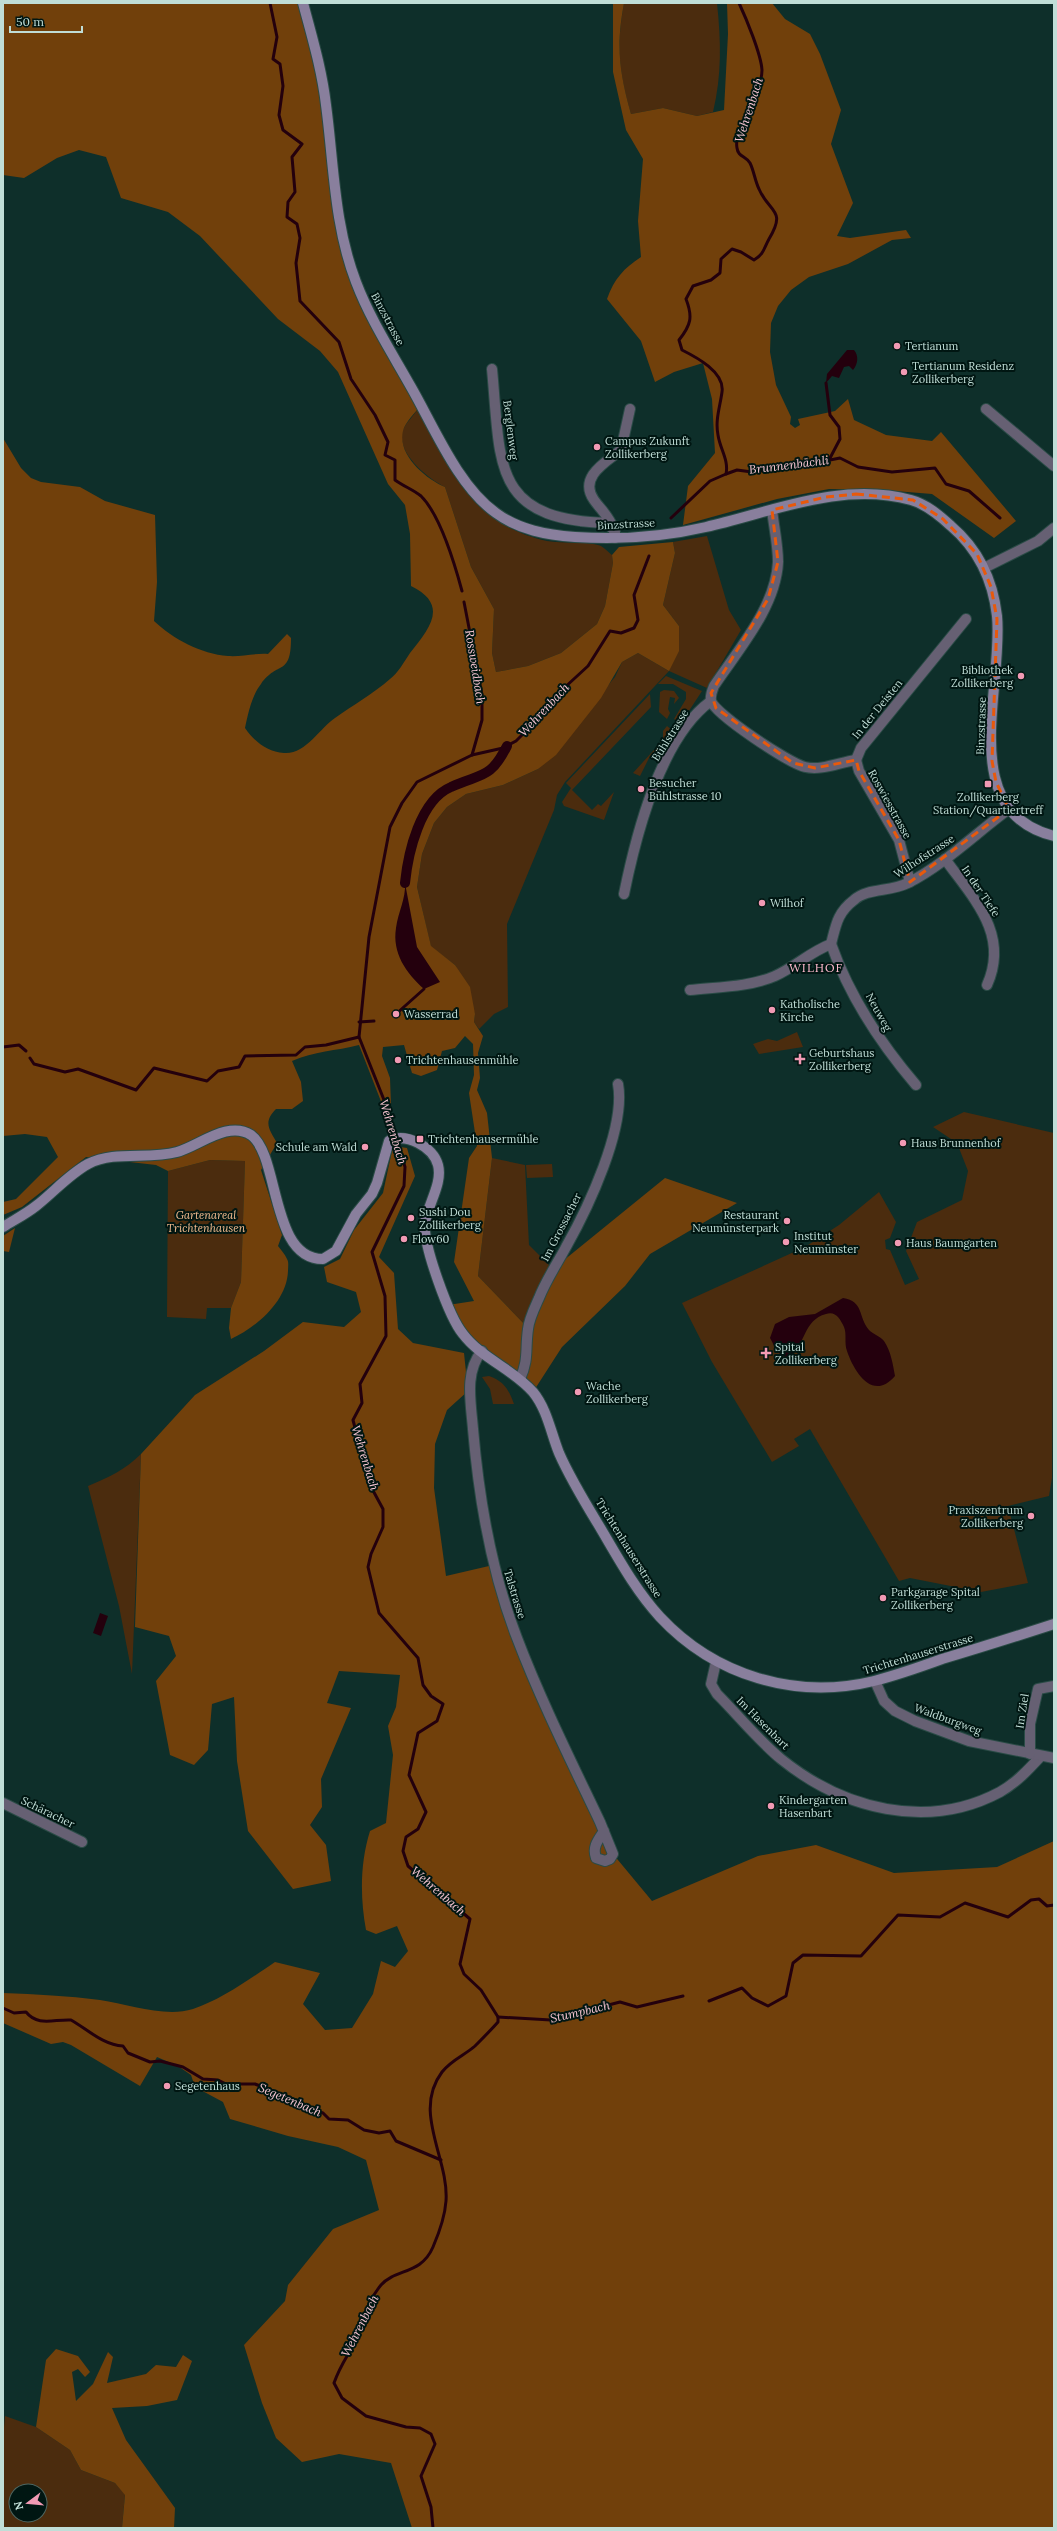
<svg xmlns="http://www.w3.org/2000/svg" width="1057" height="2531" viewBox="0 0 1057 2531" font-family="Lora,serif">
<rect width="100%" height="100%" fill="#0e2f2a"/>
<g fill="#4b2c0e" fill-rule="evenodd">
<path d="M624,3h93c4,38 5,72 -4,109l-16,4 -34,-8 -32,6c-12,-43 -15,-67 -7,-111z"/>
<path d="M418,409c35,61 53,115 129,132 16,3 37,0 51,4 5,1 10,7 14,10l1,8 -8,43 -8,18 -36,29 -33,13 -32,6 -4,-19 2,-44 -23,-42 -26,-80c-17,-8 -50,-35 -42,-57 3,-7 11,-15 15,-21z"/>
<polygon points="707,536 729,610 741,630 707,688 669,671 565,782 557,795 554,810 507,924 508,1007 494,1014 479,1029 474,1022 475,1014 455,965 431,947 417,887 422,854 434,823 447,807 466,794 503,785 538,769 615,677 622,662 638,653 669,671 679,626 663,605 675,553 673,542"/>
<polygon points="666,676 702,691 681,723 674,719 686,699 686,692 673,684 658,684"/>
<polygon points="664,690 674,691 679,698 674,704 675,698 670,697 668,709 670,713 667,719 659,712 660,692"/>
<polygon points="650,694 651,707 572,790 592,810 598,804 601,806 614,792 604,820 564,806 562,802 571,788 566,783"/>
<polygon points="667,726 674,732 657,759 650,756 640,776 633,773 663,740 663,731"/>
<polygon points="797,1032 803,1047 759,1054 753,1044 768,1039 777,1041"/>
<polygon points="964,1112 1054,1133 1052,1478 1049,1496 1008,1506 1028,1583 981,1592 910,1578 899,1581 810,1429 794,1439 799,1446 772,1462 712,1362 682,1303 805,1247 839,1225 879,1192 896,1222 890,1238 885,1240 886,1249 890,1250 905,1285 919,1279 906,1251 917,1222 962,1200 968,1171 957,1143 933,1127"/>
<polygon points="492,1158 525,1165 529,1245 553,1269 528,1328 478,1276"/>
<polygon points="210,1160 245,1161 241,1282 231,1308 207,1308 206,1319 167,1317 168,1171"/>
<polygon points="552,1164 553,1177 527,1178 526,1165"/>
<path d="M489,1376c15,5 20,14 25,28h-21l-3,-15 -8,-12z"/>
<path d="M141,1454l-9,220 -13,-68 -31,-120c21,-9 37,-16 53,-32z"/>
<path d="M5,2416l31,11 34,23 11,20 34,13 10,11 -3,34h-119v-90zM16,2491h24v24h-24z"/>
</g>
<g fill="#71400b">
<path d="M3,3h300l16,61 19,153 19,67 64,121c-5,7 -16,17 -18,26 -6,24 23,48 42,56l26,80 23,42 -2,44 4,19 32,-6 33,-13 36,-29 8,-18 8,-43 -1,-8 7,-8 54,-5 2,11 -12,52 16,21v25l-10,20 -31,-18 -16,9 -21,36 -45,57 -18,14 -35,16 -37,9 -19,13 -13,16 -12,31 -5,33 14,59 24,19 15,22 5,27 -1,8 9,14 -5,17 2,25 -3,12 10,23 5,45 -14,118 50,52 25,-59 112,-91 72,25 -87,51 -25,32 -63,61 -29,45 -62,-50 -23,-37 26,-4 -20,-39 15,-104 8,-12 -8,-53 5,-18 -1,-31 -8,-8 -10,12 -13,3 -5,19 -16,6 -9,-3 -8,-28 -21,2 -1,9 8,22 1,27 -9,-1 -23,-59c-23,6 -45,6 -67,16l9,21 2,19 -11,8h-16c-13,13 -7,20 1,34l-16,27 21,65 -4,11c3,4 7,8 9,13 2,3 1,8 1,12 -1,30 -31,56 -57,68l-2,-11 2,-20 10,-26 4,-121 -35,-1 -42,11 -12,-6 -70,-8 -64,50 -19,8v-13l13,-3 42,-42 -11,-20 -22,-3 -22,2v-698l18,30 10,10 10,4 39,5 25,14 50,14 2,67 -3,39c19,18 47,33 74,35 13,1 27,-3 40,-2l19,-20 4,4c0,39 -13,22 -30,46 -9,11 -13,30 -16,44 9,13 22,24 39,25 21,2 36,-25 51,-35 18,-13 38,-24 55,-39 8,-6 14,-17 20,-26 19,-24 40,-48 1,-67l-1,-52 -5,-29 -17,-21 -50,-112 -18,-21 -42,-32 -78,-83 -32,-24 -47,-14 -15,-41 -27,-7 -22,8 -33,20 -21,-3z"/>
<path d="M613,3h11c-8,43 -5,68 7,111l32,-6 34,8 27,-6 4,-76 -1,-31h45l13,16 25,15 10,20 21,56 -10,34 22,59 -16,33 13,2 56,-8 5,8 -19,2 -44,24 -39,13 -18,13 -13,16 -7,17 -1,29 6,33 15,32 -1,7 5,4 5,-3 -2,-6 37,-8 13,-12 6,21 32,15 46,6 9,-9 75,89 -22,17 -62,-44 -49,-4 -54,-1 -52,10 -94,26 5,-39 27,-33 -3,-54 -9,-36 -29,9 -19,10 -14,-41 -34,-42c7,-20 17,-31 34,-42l-3,-36 5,-62 -17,-29 -13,-58z"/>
<path d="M393,1146l14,2 8,28 -36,81 15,16 4,56 15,14 51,10 4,38 -21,19 -12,34 -1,44 12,88 43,-10 27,72 97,216 39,47 106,-45 58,-11 78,28 103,-6 57,-26v687h-642l-21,-65 -52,-9 -37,8 -26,-24 -14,-35 -18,-58 41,-44 3,-16 45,-56 46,-19 -13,-50 -28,-13 -50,-11 -58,-17 -7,-17 -28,-15 -4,-12 -13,-9 -21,-9 -17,29 -69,-41 -8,-3 -12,2 -48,-21v-30c33,1 65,3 97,7 29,4 65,18 93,9 28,-9 58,-31 82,-47l45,11 -17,31 22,26 27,-2 21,-34 8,-33 14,6 13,-16 -11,-25 -21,8 -10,-4c-6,-33 -6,-67 4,-99l16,-8 7,-68 -5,-29 8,-19 4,-32 -61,-4 -12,32 24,5 -30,71 1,28 -12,18 16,20 5,36 -38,8 -45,-58 -11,-70 -3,-64 -22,7 -4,46 -14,15 -24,-10 -14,-74 20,-25 -7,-20 -34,-9 6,-173 54,-59 69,-44 39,-29 41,5 17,-15 -5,-20 -29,-10 -3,-15 16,-8 14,-29 29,-37z"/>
<polygon points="15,1228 9,1252 3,1251 3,1236"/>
<polygon points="56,2349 78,2356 90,2372 85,2377 78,2369 72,2372 76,2401 93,2384 108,2352 113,2357 107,2383 146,2374 156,2365 176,2367 183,2355 192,2361 177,2400 147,2406 112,2408 126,2440 175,2508 174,2528 122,2528 125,2495 115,2483 81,2470 70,2450 36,2427 46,2360"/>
</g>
<g fill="#24000d">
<path d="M847,350h7c5,6 4,14 -1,20l-4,-4 -5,1 -5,11 -7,-2 -6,7 1,-9z"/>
<path d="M405,883l12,64 23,35 -16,7c-18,-16 -32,-36 -28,-61 2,-16 10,-29 9,-45z"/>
<path d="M843,1298c21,3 15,19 26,32 4,4 11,6 15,11 7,10 9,24 11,35 -22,26 -41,-4 -48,-25 -3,-8 0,-17 -3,-24 -4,-8 -8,-16 -18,-13 -23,6 -20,31 -37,43 -11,-1 -14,-10 -19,-19l5,-14 14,-7 26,-3z"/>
<polygon points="100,1613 108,1616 101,1636 93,1633"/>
</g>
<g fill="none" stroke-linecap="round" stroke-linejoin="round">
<g stroke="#24000d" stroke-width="3">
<path d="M270,3l7,34 -4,22 7,5 3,22 -4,29 4,15 19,14 -10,13 3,35 -7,10 -1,15 10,7 3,14 -4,25 4,38 39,41 12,37 24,36 13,27 -3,13 10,5v20c8,6 19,10 26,16 19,19 34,69 41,95"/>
<polyline points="826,383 830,415 839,427 840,439 829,460"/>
<polyline points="726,474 737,470 752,472 800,466 840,458 858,467 892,472 935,468 946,484 969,491 1000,518"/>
<path d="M671,518l39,-37 16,-7c3,-14 -6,-25 -8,-39 -3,-15 2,-28 4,-43 3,-20 -26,-35 -40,-42l-3,-10c12,-15 14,-23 7,-41l7,-13 18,-6 9,-7 1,-14 11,-10 9,3 13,8c10,-6 10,-12 15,-21 18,-30 0,-26 -10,-50 -4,-8 -5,-18 -9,-26 -4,-7 -12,-6 -13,-15 -4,-20 25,-53 25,-78 -1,-16 -16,-52 -23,-67"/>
<polyline points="464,602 482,695 482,720 472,755"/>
<polyline points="396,1014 424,989"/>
<polyline points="359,1022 374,1021"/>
<polyline points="3,1047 19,1045 26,1051"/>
<polyline points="30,1058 34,1064 65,1072 78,1069 136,1090 154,1068 207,1081 218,1071 239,1067 245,1056 296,1055 305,1047 326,1045 359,1037"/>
<polyline points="709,2001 742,1988 752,1998 768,2006 786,1996 793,1963 803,1955 861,1956 898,1915 940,1917 965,1903 1008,1917 1031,1900 1039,1899 1047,1906 1054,1905"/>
<path d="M3,2008l11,5 12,-1c12,15 28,7 45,8 16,9 32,25 52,26l5,7 22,9 10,-1 23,6 20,12 15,1 8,4h29l36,14 5,7 27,8 6,6 19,1 16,10 15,3 11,-2 6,10 45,19"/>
<polyline points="498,2017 551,2020 620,2002 637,2007 683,1996"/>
<path d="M433,2528l-2,-21 -10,-31 14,-32 -4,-10 -11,-6 -14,-1 -40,-11 -24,-18 -8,-15c5,-14 9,-20 16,-32 11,-22 15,-47 31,-66 15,-17 40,-10 52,-38 6,-14 12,-31 13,-46 3,-43 -34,-89 -4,-129 9,-12 23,-17 33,-26 8,-8 16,-16 23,-24v-5l-17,-27 -17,-16 -4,-10 10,-45 -62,-53 -5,-15 3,-14 12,-8 8,-17 -17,-37 9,-42 19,-12 6,-17 -12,-8 -8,-11 -5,-27 -39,-45 -11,-46 3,-13 12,-27v-18l-13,-24 -17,-65 9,-17 -2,-19 26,-48 -1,-40 -13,-44 32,-66 1,-19 -17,-57 -29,-73 10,-100 21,-110 12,-24 15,-21 55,-27 31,-7 13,-7 30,-30 17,-22 25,-23 22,-35 11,2 13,-5 4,-8 -4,-25 15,-39"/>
</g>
<path stroke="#24000d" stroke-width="10" d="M405,883c3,-30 15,-83 46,-96 30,-14 39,-7 56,-41"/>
<g stroke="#2a4b46" stroke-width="12">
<g id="street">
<path d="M492,369c9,95 -1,151 116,154l7,9v6"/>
<polyline points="986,409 1054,466"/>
<path d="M772,510c2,17 6,35 6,52 -2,45 -40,88 -64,124 -2,5 -4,9 -3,15 5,14 78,62 94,66 17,4 35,-5 51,-7"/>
<path d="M613,528c-4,-12 -12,-18 -19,-28 -16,-23 12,-38 27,-50l9,-41"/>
<polyline points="984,568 1038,541 1054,528"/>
<polyline points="856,760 861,748 966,619"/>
<polyline points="856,760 859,771 899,840 910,882"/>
<path d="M945,859c28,39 65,75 42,126"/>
<path d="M624,894c12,-59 36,-156 87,-193"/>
<path d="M831,944c5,-19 6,-31 23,-44 13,-12 36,-8 54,-17 37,-19 68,-50 101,-74"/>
<path d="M831,944c18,51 50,100 85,141"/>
<path d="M690,990c27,-3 60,-3 85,-14 20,-9 35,-24 56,-32"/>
<path d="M482,1351c-18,21 -11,52 -9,78 6,71 18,142 44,209 24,63 54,123 83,184l13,32 -3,5 -5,2 -9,-3c-4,-11 2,-18 8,-27"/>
<path d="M520,1379c9,-20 5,-29 8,-50 1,-10 7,-22 11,-31 7,-18 18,-34 27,-51 22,-39 60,-119 52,-163"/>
<path d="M716,1662l-5,22 6,10c21,21 41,46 64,65 62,50 146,72 219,33 16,-9 29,-23 41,-36"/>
<polyline points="875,1681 884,1701 895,1711 915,1721 969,1741 1054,1758"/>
<polyline points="1030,1754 1030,1724 1038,1689 1054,1686"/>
<polyline points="3,1803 82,1842"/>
</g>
</g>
<g stroke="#2a4b46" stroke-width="12">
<g id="secondary">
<path d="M303,3c9,34 19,67 23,102 8,60 8,120 30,177 14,37 36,71 55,105 23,40 47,99 85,126 23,17 51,22 79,24 44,3 88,0 131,-10 66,-15 136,-46 205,-27 15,4 28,15 40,26 27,23 42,55 46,90 7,71 -42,196 57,220"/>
<path d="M3,1227c11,-7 23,-13 33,-21 18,-14 32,-31 52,-42 27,-14 60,-4 89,-12 22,-6 51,-32 74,-17 29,21 19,124 72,124l13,-8 20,-37 16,-20 5,-11 12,-42c17,-9 44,6 49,24 5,19 -11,40 -13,59 -2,21 24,93 38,110 18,24 50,35 70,58 14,17 18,41 26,61 11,25 25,48 39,71 19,32 37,66 62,93 55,59 136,83 214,64 23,-6 46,-14 68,-22 37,-11 75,-23 112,-35"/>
</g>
</g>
<use href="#street" stroke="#666073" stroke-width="10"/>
<use href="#secondary" stroke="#897f9d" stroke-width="10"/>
</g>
<path fill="none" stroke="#e8590c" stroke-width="3" stroke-dasharray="8 5" stroke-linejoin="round" d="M856,494l57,6 30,19 34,35 14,33 6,32 -5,142 4,21 13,27 -99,73 -11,-42 -40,-69 -3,-11 -41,8 -22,-5 -77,-55 -5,-15 57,-94 10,-37 -6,-52 54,-13z"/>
<g fill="#f19ab4" stroke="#001612" stroke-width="1.5">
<circle cx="897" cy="346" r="4"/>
<circle cx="904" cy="372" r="4"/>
<circle cx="597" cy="447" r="4"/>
<circle cx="1021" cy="676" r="4"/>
<rect x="984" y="780" width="8" height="8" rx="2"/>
<circle cx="641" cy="789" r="4"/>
<circle cx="762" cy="903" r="4"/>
<circle cx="772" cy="1010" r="4"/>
<circle cx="396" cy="1014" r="4"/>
<path d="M798 1053h4v4h4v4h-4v4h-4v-4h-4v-4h4z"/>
<circle cx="398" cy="1060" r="4"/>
<rect x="416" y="1135" width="8" height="8" rx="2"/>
<circle cx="903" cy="1143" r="4"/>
<circle cx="365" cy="1147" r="4"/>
<circle cx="411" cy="1218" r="4"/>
<circle cx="787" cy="1221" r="4"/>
<circle cx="404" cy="1239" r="4"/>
<circle cx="786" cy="1242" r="4"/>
<circle cx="898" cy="1243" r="4"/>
<path d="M764 1347h4v4h4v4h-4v4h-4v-4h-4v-4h4z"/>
<circle cx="578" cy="1392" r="4"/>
<circle cx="1031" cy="1516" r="4"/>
<circle cx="883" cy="1598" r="4"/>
<circle cx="771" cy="1806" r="4"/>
<circle cx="167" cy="2086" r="4"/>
</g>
<g text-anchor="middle" stroke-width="4" stroke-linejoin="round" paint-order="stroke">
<g font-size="11" fill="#c0ded7" stroke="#001612">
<text transform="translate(388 319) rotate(62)" y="4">Binzstrasse</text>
<text transform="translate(511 430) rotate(83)" y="4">Berglenweg</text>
<text transform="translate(626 524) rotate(-3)" y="4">Binzstrasse</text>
<text transform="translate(877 709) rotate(-51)" y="4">In der Deisten</text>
<text transform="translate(981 726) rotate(-88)" y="4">Binzstrasse</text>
<text transform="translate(670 735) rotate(-58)" y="4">Bühlstrasse</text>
<text transform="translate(890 804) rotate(61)" y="4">Roswiesstrasse</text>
<text transform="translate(924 856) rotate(-33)" y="4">Wilhofstrasse</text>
<text transform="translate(981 891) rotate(56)" y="4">In der Tiefe</text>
<text transform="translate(879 1012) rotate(61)" y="4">Neuweg</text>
<text transform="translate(561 1227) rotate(-63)" y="4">Im Grossacher</text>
<text transform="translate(629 1548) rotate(58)" y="4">Trichtenhauserstrasse</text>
<text transform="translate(515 1594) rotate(73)" y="4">Talstrasse</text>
<text transform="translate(918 1654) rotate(-17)" y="4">Trichtenhauserstrasse</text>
<text transform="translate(1022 1711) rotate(-81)" y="4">Im Ziel</text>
<text transform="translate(948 1719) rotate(20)" y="4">Waldburgweg</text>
<text transform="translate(763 1723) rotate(45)" y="4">Im Hasenbart</text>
<text transform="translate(48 1812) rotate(26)" y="4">Schäracher</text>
</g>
<g font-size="11" fill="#c0ded7" stroke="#001612" text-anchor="start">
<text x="905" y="350">Tertianum</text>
<text x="912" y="370">Tertianum Residenz<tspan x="912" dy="13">Zollikerberg</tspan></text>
<text x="605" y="445">Campus Zukunft<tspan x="605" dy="13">Zollikerberg</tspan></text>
<text x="1013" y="674" text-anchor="end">Bibliothek<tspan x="1013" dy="13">Zollikerberg</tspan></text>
<text x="649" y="787">Besucher<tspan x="649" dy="13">Bühlstrasse 10</tspan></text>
<text x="988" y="801" text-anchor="middle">Zollikerberg<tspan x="988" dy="13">Station/Quartiertreff</tspan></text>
<text x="770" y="907">Wilhof</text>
<text x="780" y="1008">Katholische<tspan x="780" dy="13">Kirche</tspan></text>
<text x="404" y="1018">Wasserrad</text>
<text x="809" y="1057">Geburtshaus<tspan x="809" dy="13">Zollikerberg</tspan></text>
<text x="406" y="1064">Trichtenhausenmühle</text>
<text x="428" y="1143">Trichtenhausermühle</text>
<text x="911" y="1147">Haus Brunnenhof</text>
<text x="357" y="1151" text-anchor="end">Schule am Wald</text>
<text x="419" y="1216">Sushi Dou<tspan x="419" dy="13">Zollikerberg</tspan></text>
<text x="779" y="1219" text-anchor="end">Restaurant<tspan x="779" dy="13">Neumünsterpark</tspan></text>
<text x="794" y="1240">Institut<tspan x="794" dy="13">Neumünster</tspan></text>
<text x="412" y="1243">Flow60</text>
<text x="906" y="1247">Haus Baumgarten</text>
<text x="775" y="1351">Spital<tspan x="775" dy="13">Zollikerberg</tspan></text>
<text x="586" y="1390">Wache<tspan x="586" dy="13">Zollikerberg</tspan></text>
<text x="1023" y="1514" text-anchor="end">Praxiszentrum<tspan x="1023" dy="13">Zollikerberg</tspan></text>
<text x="891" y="1596">Parkgarage Spital<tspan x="891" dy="13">Zollikerberg</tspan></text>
<text x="779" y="1804">Kindergarten<tspan x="779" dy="13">Hasenbart</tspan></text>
<text x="175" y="2090">Segetenhaus</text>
</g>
<g font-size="11" font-style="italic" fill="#f4bd90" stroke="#001612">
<text x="206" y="1219">Gartenareal<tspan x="206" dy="13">Trichtenhausen</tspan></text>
</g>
<g font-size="12" font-style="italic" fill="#f7c6d3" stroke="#001612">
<text transform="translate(749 110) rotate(-72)" y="4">Wehrenbach</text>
<text transform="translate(789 465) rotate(-7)" y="4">Brunnenbächli</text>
<text transform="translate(475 667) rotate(81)" y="4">Rossweidbach</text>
<text transform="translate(544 710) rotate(-47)" y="4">Wehrenbach</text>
<text transform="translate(393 1132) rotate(73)" y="4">Wehrenbach</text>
<text transform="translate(365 1458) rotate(73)" y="4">Wehrenbach</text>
<text transform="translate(438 1891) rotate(41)" y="4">Wehrenbach</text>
<text transform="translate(580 2012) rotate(-13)" y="4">Stumpbach</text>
<text transform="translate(290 2100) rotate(23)" y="4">Segetenbach</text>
<text transform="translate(360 2326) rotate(-63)" y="4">Wehrenbach</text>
</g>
<g font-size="12" letter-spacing="1" fill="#febbce" stroke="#001612">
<text x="816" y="972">WILHOF</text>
</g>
</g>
<rect width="1057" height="2531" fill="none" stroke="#c0ded7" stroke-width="8"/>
<g transform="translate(28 2503) rotate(254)"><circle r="19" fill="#001612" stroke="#4d6661"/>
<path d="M0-3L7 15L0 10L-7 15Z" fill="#f19ab4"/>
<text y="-6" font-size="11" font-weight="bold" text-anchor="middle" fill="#c0ded7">N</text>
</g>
<path d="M10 26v6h72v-6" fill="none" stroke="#c0ded7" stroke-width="2"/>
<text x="16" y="26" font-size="12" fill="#c0ded7" stroke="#001612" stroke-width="3" paint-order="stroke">50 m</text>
</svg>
